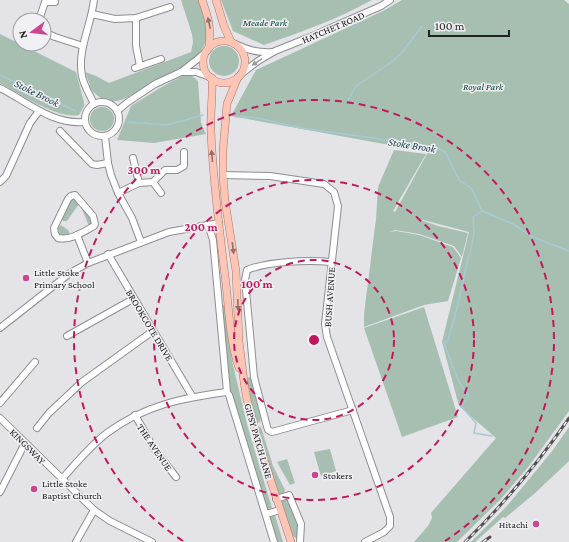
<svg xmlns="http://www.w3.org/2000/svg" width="569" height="542" viewBox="0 0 569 542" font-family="'Crimson Pro',serif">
<rect width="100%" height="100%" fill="#e3e3e8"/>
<g fill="#a7bfb1">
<path d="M181,0h17c5,12 12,28 8,41 -9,26 -39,33 -60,45 -9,5 -18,13 -29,15 -13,2 -21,-5 -28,-15l1,-1 -5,-13 11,4 13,7 82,-31 2,-10 -1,-8z"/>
<path d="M221,0h151c-34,19 -71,32 -108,45l-31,-14z"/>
<polygon points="402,0 564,0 569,4 569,411 529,466 501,499 457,542 414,542 428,526 432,518 431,513 496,438 459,406 442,342 469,232 412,217 438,226 468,233 462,257 454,246 419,234 395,230 389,232 396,231 419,235 453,247 461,258 448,301 424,305 364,327 364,314 376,219 378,187 394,150 426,154 393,211 395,212 428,152 231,116 256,70 383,11"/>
<path d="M0,34l76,38 8,30v4l-5,9c-20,5 -61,-22 -79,-32z"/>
<circle cx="224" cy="61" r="15"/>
<polygon points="191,75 198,81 201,123 206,134 154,143 117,140 131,106 160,88 182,76"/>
<circle cx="102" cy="119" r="12"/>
<polygon points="73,198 77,198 79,204 67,221 63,221 62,218 69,201"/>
<polygon points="81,207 84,207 93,218 93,223 89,226"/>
<polygon points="61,225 68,230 70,234 65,236 60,235 58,228"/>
<polygon points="225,304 229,342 232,361 248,428 272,508 267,510 229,391 221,306"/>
<polygon points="424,307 458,417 402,437 364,328"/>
<polygon points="248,377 251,378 261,418 260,422 257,423 253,421 247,385"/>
<polygon points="257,427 261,427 273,466 285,490 284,493 279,494 275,490"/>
<polygon points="569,427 569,461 534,494 505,518 503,517 475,542 471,542 507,506 553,450"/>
<polygon points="330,449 336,471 321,476 314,452"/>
<polygon points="287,459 295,483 290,485 277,462"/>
<path d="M287,499c9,11 12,27 10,40l-4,-3 -12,-32 1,-3z"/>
<polygon points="275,515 283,542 277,542 269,517"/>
</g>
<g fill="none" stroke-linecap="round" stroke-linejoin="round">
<g stroke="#a6cad3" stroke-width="1.5">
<polyline points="0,75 75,111"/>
<polyline points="348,100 356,86 390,63 401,54 422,26"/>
<path d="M236,117c22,-2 44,8 66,11 46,7 91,12 136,20l8,5 13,27 13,9 10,22 31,13 20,13 36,14"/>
<polyline points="129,122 167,125 203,115"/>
<polyline points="482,211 473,217 474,232 471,250 468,259 457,308 448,340 444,343 459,382 469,396 461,406 476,423 474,433 492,436"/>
</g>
<g stroke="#8e8e92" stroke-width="8">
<g id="minor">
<path d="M94,0c-3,26 -17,50 -12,76 2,10 8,19 12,28"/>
<polyline points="92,14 115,19 136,18 170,7"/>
<polyline points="136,18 136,46 140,66"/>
<polyline points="39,20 45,2 55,2"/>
<polyline points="44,32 55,37 83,46"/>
<path d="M235,44c13,6 23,9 38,8"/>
<polyline points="135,68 161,59"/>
<polyline points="181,72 196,72 210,77"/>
<polyline points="241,74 258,61 275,51 315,35 381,6 390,0"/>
<path d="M0,88c28,14 52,37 85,34"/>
<circle cx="102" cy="119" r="17"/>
<polyline points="117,111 128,102 155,84 181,72 199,58 207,51"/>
<polyline points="60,131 92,164 97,165 108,163"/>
<polyline points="105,136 108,163 111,175 118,193 132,218 141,242"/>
<polyline points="133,158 139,183"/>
<polyline points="223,175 270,176 324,184 334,192 338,206 325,324 327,337 390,517 390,526 384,532 365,542"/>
<polyline points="0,182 6,176 30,123 39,111"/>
<polyline points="153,182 161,193"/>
<polyline points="118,193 139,183 153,182 165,170 177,170 184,166 184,152"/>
<path d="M75,195l18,21 2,8 -1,2c-11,6 -24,15 -36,12l-3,-4 -1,-6 14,-29 3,-3z"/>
<polyline points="77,235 88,263"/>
<polyline points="108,254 192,396"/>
<path d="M331,262c-23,-2 -62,-1 -84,8l-2,10 9,97 12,46 2,7 4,2 81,-22"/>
<polyline points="0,328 70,273 88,263 169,232 219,223"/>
<polyline points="67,336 133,299"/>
<polyline points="229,395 274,542"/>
<polyline points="0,403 35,362"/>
<polyline points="135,415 153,447 176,477"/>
<polyline points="0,418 94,510 110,521 152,542"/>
<polyline points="37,428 49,413 82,382 153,331"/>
<path d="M62,479c14,-16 28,-33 45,-46 38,-28 75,-35 120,-41l-14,-152 -5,-16"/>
<polyline points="0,492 25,443"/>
<polyline points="276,499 289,495 301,524 300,542"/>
<polyline points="266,514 280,510"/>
<polyline points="76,542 94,510"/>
</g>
</g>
<g stroke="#af7261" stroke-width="8">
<g id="major">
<path d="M202,0c7,19 9,27 7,48"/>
<polyline points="216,0 224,26 231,42"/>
<circle cx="224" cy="62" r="21"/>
<polyline points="238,77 227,104 223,150 223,175 225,201 236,271 239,341 244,382 247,400 261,451 291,542"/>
<path d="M212,78c1,18 -2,36 -1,54 2,51 9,102 15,152 3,28 4,58 13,84"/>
</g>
</g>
<use href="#minor" stroke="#fff" stroke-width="6"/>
<use href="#major" stroke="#fdc5b5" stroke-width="7"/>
<g stroke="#525254" stroke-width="3">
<g id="rail">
<path d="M465,542c39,-38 73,-79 104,-124"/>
<polyline points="483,542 490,537"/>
</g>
</g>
<use href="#rail" stroke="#f1f1f5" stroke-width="1.5" stroke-dasharray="4.5" stroke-linecap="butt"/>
</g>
<defs><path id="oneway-solid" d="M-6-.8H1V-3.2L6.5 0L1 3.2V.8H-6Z"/></defs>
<g fill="#8e726b">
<use href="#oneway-solid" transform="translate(209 23) rotate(-102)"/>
<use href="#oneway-solid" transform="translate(212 156) rotate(-95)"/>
<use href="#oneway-solid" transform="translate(233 248) rotate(82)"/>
<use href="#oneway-solid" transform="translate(238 305) rotate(88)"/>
</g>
<use fill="#9b9b9b" href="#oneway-solid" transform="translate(257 62) rotate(146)"/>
<g fill="none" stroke="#c2185b" stroke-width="2" stroke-dasharray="7 5">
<circle cx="314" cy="340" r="80"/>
<circle cx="314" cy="340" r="160"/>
<path d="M183 541A240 240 0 1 1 445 541"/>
</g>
<g fill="#ca478e" stroke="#f1f1f5" stroke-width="1.5">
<circle cx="26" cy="278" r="4"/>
<circle cx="315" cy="475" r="4"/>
<circle cx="34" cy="489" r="4"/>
<circle cx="536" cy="524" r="4"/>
</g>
<g text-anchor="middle" stroke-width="3" stroke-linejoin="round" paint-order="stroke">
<g font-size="10" font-style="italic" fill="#054029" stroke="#f1f1f5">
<text x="265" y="26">Meade Park</text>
<text x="483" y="90">Royal Park</text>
</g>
<g font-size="10" fill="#202021" stroke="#f1f1f5">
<text transform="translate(333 27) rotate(-23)" y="4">HATCHET ROAD</text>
<text transform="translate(329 297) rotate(-86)" y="4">BUSH AVENUE</text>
<text transform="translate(150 325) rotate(59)" y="4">BROOKCOTE DRIVE</text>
<text transform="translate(259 441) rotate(74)" y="4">GIPSY PATCH LANE</text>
<text transform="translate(28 446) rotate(45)" y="4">KINGSWAY</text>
<text transform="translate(155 447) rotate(56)" y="4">THE AVENUE</text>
</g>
<g font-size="10" fill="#202021" stroke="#f1f1f5" text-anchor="start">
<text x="34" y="276">Little Stoke<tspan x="34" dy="12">Primary School</tspan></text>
<text x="323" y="479">Stokers</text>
<text x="42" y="487">Little Stoke<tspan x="42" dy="12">Baptist Church</tspan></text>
<text x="528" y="528" text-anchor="end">Hitachi</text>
</g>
<g font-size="11" font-style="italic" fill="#11343d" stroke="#f1f1f5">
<text transform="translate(37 93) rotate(26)" y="4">Stoke Brook</text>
<text transform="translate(412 145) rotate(9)" y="4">Stoke Brook</text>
</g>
</g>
<circle cx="314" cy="340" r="6" fill="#c2185b" stroke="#f1f1f5" stroke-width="2"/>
<g font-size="12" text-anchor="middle" font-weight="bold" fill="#c2185b" stroke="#f1f1f5" stroke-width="3" stroke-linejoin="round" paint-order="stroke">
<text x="144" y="174">300 m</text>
<text x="201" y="231">200 m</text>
<text x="257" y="288">100 m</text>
</g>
<g transform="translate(32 32) rotate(255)"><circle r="19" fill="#f1f1f5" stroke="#9d9da0"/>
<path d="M0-3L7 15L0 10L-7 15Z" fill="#ca478e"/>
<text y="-6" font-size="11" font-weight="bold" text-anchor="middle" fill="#202021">N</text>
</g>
<path d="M429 30v6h80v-6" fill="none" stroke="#202021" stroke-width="2"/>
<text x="435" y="30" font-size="12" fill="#202021" stroke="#f1f1f5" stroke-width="3" paint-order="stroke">100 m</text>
</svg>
